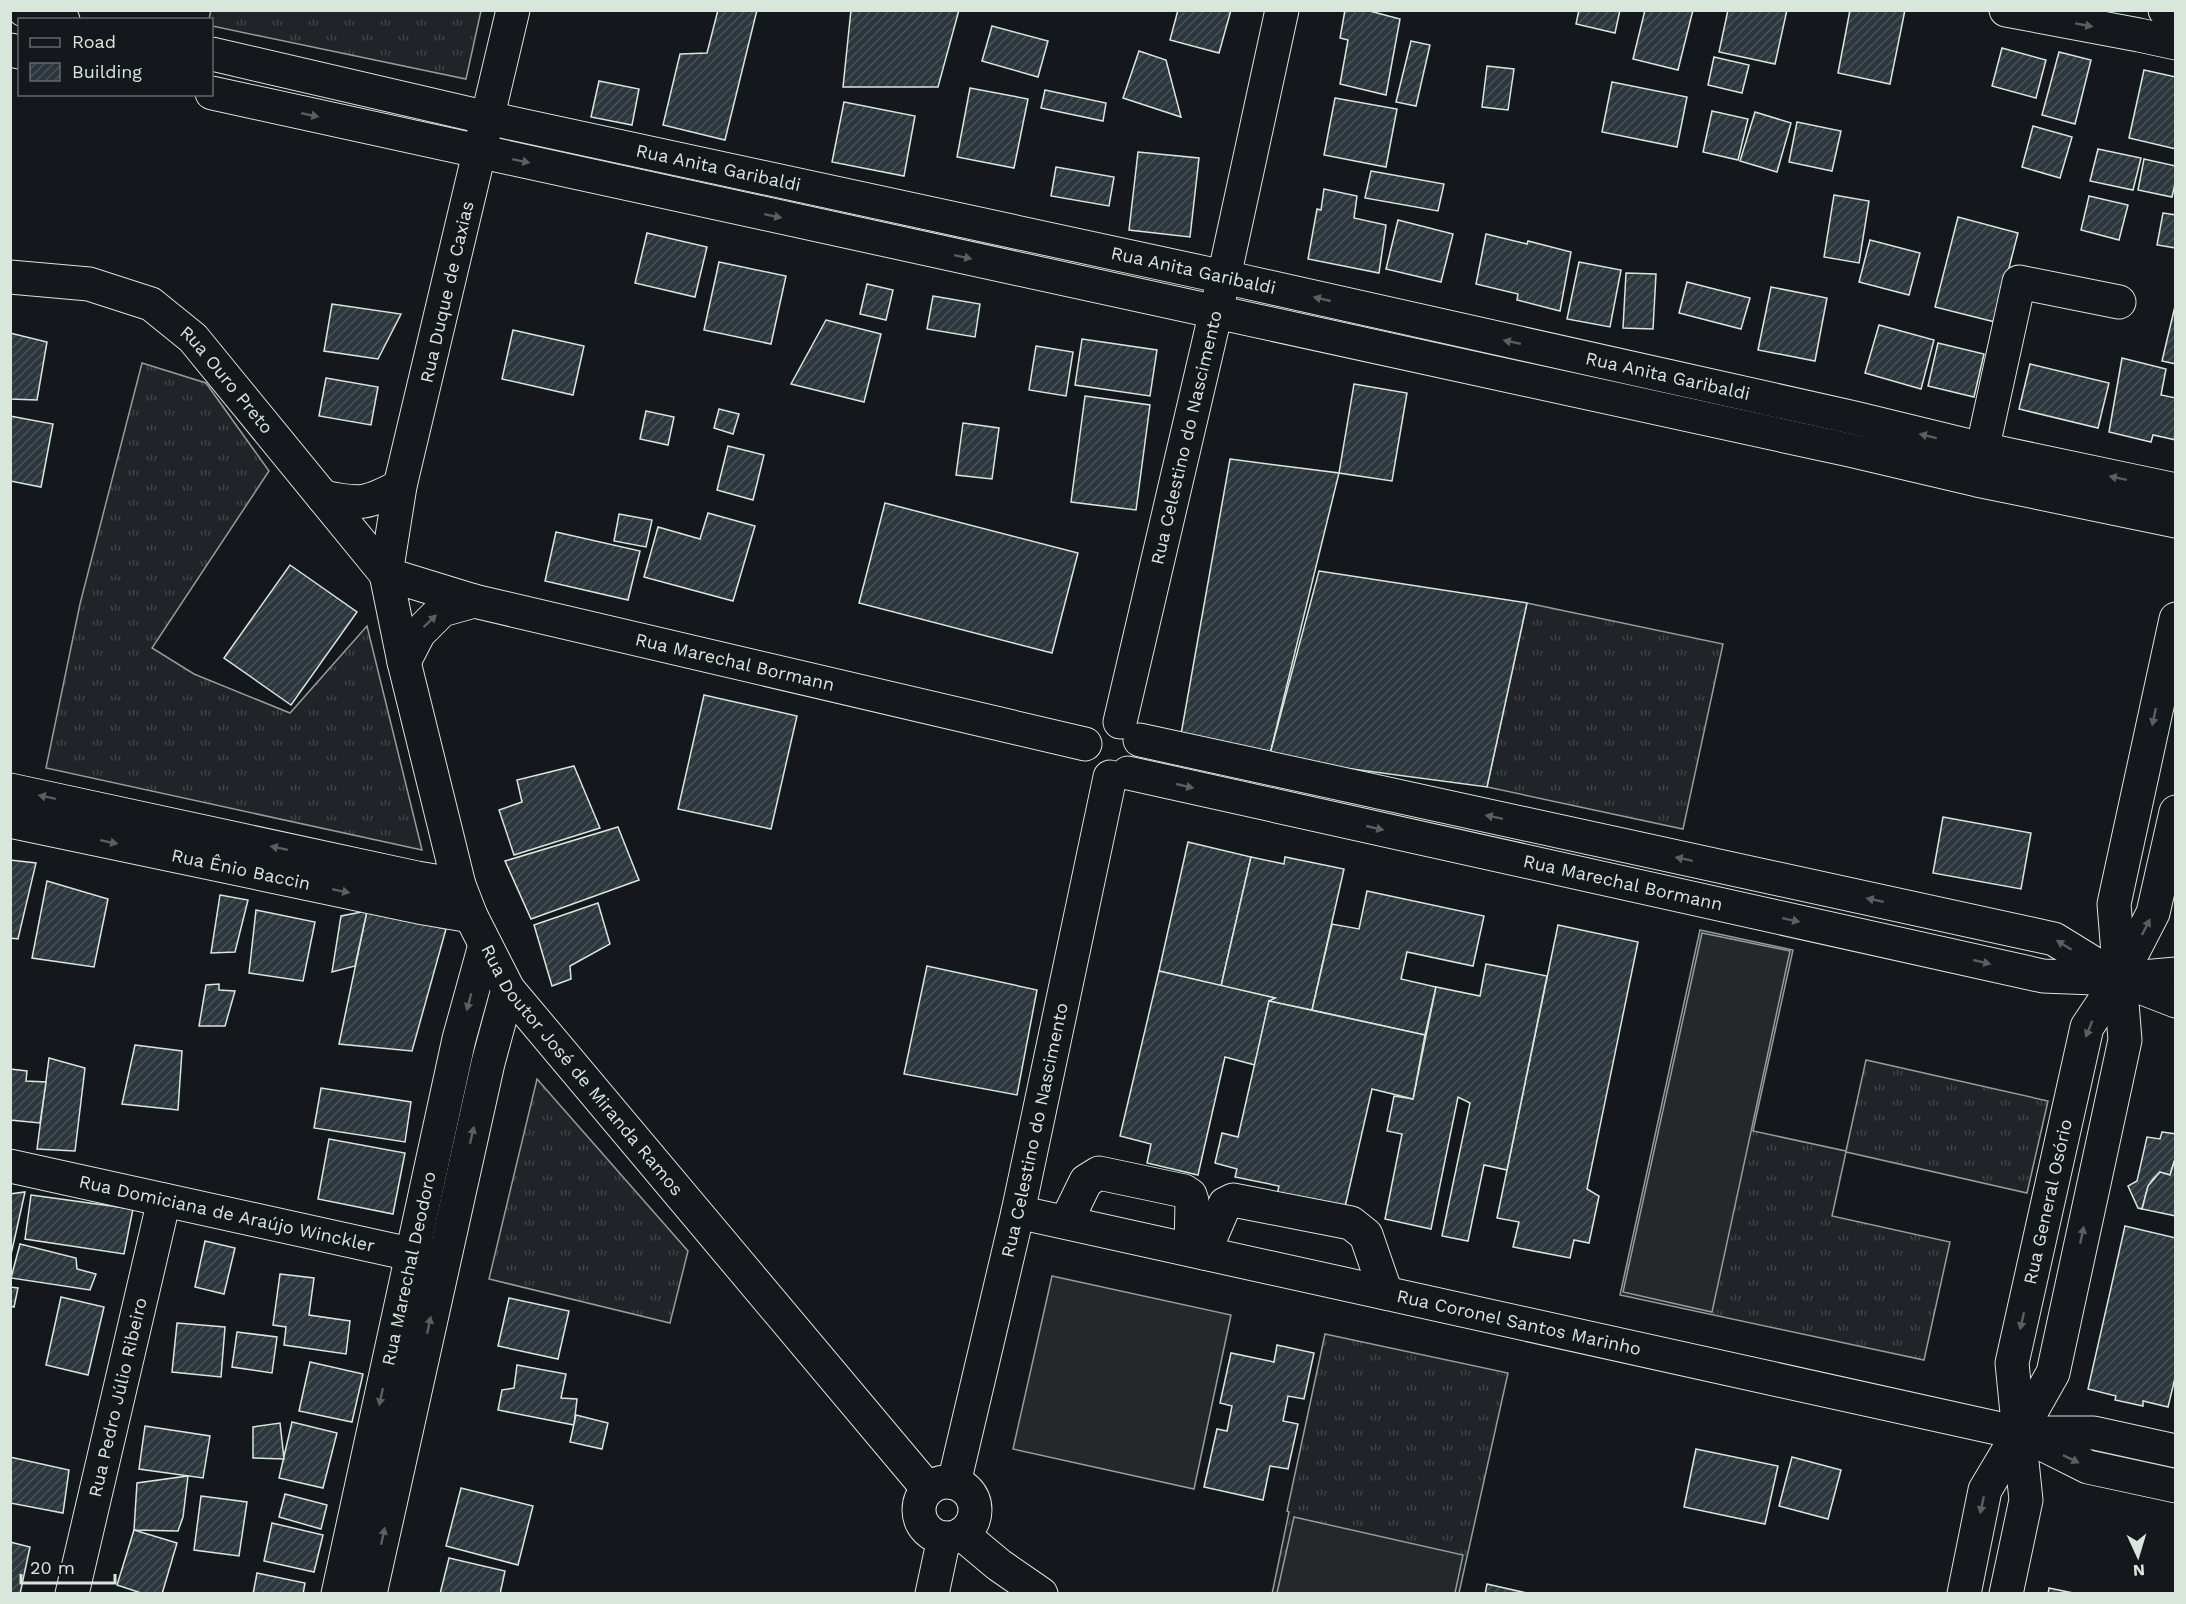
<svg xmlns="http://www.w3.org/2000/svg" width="2186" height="1604" viewBox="0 0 2186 1604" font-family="'Work Sans',sans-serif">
<defs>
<pattern id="grass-tufts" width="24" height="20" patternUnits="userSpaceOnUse" patternTransform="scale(1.5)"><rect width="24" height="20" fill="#202428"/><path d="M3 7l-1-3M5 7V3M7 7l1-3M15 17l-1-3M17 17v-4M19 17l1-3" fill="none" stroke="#404447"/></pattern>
<pattern id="building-hatch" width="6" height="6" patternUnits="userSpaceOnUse" patternTransform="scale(1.5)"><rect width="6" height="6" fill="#2c363c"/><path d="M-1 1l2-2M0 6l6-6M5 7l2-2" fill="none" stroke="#4a5358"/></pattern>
</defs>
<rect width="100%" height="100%" fill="#14181c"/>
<g fill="url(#grass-tufts)" stroke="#939e99" stroke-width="1.5">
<polygon points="211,10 481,10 481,11 466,79 212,26 212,20 209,19"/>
<polygon points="142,363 206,383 269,471 152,648 194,674 290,713 367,626 422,850 46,768 80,604"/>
<polygon points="1527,603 1723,644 1683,829 1487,787"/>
<polygon points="1700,930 1793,950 1753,1131 1846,1151 1866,1060 2048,1101 2027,1193 1846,1152 1832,1216 1950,1242 1924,1360 1620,1295"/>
<polygon points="537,1079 688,1251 670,1323 489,1279"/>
<polygon points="1325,1334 1508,1373 1459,1593 1272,1594 1289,1512 1287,1511"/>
</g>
<g fill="#24282b" stroke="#939e99" stroke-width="1.5">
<polygon points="1702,933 1790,951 1712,1312 1623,1292"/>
<polygon points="1052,1276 1231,1315 1194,1489 1013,1449"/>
<polygon points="1294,1517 1463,1555 1455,1593 1277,1593"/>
</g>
<g fill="url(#building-hatch)" stroke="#d8e6dc" stroke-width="1.5">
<polygon points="718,10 757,10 725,140 663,125 680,54 707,53"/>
<polygon points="851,10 959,10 938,87 843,87"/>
<polygon points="1178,10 1231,10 1219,53 1170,40"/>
<polygon points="1345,10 1366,10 1400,19 1386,95 1340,84 1348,40 1340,38"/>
<polygon points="1579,10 1620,10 1615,33 1576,24"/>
<polygon points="1645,10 1693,10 1678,70 1633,59"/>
<polygon points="1728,10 1787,10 1775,64 1719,52"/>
<polygon points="1850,10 1905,10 1890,84 1838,73"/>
<polygon points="992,26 1048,41 1038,77 982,61"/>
<polygon points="1411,41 1430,45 1416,106 1396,102"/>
<polygon points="2002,48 2046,60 2036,98 1992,86"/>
<polygon points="1139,51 1166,60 1181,117 1123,98"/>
<polygon points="2059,52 2091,60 2075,124 2042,115"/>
<polygon points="1714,57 1749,65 1742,93 1708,85"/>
<polygon points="1487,66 1514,69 1508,110 1482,107"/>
<polygon points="2144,70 2176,77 2176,149 2129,138"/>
<polygon points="599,81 639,89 632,125 591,117"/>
<polygon points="1612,82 1687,97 1677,147 1602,132"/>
<polygon points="970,88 1028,99 1014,168 957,157"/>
<polygon points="1045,90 1106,103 1103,121 1041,108"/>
<polygon points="1335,98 1397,109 1386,167 1324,155"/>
<polygon points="844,102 915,116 904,176 832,162"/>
<polygon points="1712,111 1748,119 1738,160 1703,152"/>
<polygon points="1755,112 1791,123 1777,172 1740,161"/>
<polygon points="1797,122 1841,131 1832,171 1789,162"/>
<polygon points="2033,126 2072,137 2060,178 2022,167"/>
<polygon points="2098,149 2141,158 2133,190 2090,181"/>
<polygon points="1138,152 1199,158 1190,237 1129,230"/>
<polygon points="2144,159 2176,166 2176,179 2172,197 2138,190"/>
<polygon points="1056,167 1114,177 1109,206 1051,196"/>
<polygon points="1371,171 1444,184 1438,211 1365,198"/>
<polygon points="1324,189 1357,196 1354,218 1386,225 1379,273 1308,259 1317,209 1321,210"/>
<polygon points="1834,195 1869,201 1859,263 1824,257"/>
<polygon points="2089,196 2128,205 2119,240 2081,230"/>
<polygon points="2163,213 2176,215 2176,248 2157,245"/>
<polygon points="1958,217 2018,233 1995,322 1935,307"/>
<polygon points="1398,220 1453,234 1441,282 1386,269"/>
<polygon points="647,233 707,247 695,297 635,283"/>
<polygon points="1486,234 1527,244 1528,241 1571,252 1560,311 1517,300 1518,294 1476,284"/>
<polygon points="1870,240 1920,253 1909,295 1859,282"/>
<polygon points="719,262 786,276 771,344 704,330"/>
<polygon points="1579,262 1621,270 1610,327 1567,319"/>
<polygon points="1626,273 1656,274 1653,329 1623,328"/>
<polygon points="1687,282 1750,298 1741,329 1679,313"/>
<polygon points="867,284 893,290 886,320 860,314"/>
<polygon points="1771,287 1827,298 1815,361 1758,350"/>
<polygon points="933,296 980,304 975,337 927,329"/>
<polygon points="2176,302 2176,364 2162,361"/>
<polygon points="332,304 401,314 378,359 324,351"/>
<polygon points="826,320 881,334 864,402 791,384"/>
<polygon points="1879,325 1934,340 1921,389 1865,373"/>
<polygon points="513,330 584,346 573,395 502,379"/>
<polygon points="10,333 47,342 37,400 10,399"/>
<polygon points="1082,339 1157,350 1150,396 1075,385"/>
<polygon points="1938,343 1984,354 1974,397 1928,386"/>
<polygon points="1036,346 1073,352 1066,396 1029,390"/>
<polygon points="2122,358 2166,369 2161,395 2176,398 2176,440 2153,435 2151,442 2109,432"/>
<polygon points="2030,364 2109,383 2098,428 2019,409"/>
<polygon points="326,378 378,387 371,425 319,416"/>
<polygon points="1354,384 1407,393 1392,481 1339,473"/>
<polygon points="1085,396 1150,405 1136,510 1071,502"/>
<polygon points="719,409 739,414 733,434 714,428"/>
<polygon points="646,411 674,417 668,445 640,439"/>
<polygon points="10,416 53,424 41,487 10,481"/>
<polygon points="963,423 999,428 992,479 956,475"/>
<polygon points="728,446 764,455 753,500 717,490"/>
<polygon points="1230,459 1339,473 1269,758 1180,740"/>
<polygon points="885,503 1078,553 1052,653 859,603"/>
<polygon points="708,513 755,526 733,601 644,577 658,527 700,539"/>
<polygon points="619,514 652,520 646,547 614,541"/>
<polygon points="556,532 640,551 628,600 545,581"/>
<polygon points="290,565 357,612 291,705 224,658"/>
<polygon points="1319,571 1527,603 1487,787 1269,758"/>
<polygon points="704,695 797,716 771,829 678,809"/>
<polygon points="574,766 600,828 514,855 499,810 522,802 517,780"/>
<polygon points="1943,817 2031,833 2021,889 1933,873"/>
<polygon points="618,827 639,880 531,919 505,861"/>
<polygon points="1188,842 1251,857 1221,986 1159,971"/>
<polygon points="1251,857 1284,864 1285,857 1344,869 1312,1010 1269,1001 1275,998 1221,986"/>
<polygon points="10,860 36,863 18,939 10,938"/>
<polygon points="47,881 108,899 94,967 32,958"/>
<polygon points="1367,891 1484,916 1473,966 1407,952 1401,979 1436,987 1425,1035 1312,1010 1332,924 1359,929"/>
<polygon points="220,895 248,900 235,952 211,953"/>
<polygon points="598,903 610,944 570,966 571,979 552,986 534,925"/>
<polygon points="256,910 315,922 303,981 249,973"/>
<polygon points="367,911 446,929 412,1051 339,1044"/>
<polygon points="367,911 355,966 332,972 341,916"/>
<polygon points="1558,925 1638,942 1587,1189 1599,1196 1589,1243 1574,1240 1570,1258 1513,1247 1519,1222 1497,1218"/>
<polygon points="1486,964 1547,976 1507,1170 1484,1165 1468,1241 1442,1236 1470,1103 1458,1097 1431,1229 1385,1219 1402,1134 1387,1131 1394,1096 1413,1099 1436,987 1480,996"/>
<polygon points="927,966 1037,990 1017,1095 904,1074"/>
<polygon points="1159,971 1275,998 1269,1001 1255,1065 1225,1057 1198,1175 1147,1163 1151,1144 1120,1136"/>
<polygon points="219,984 219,990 235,991 225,1026 199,1026 206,985"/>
<polygon points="1269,1001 1425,1035 1413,1099 1372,1089 1345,1207 1274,1209 1279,1186 1235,1177 1237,1169 1215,1163 1222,1133 1238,1137"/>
<polygon points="135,1045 182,1051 178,1110 122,1104"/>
<polygon points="49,1058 85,1068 75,1151 37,1149"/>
<polygon points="10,1069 27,1071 26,1081 46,1082 40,1123 10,1120"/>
<polygon points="321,1088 411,1102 405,1142 314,1128"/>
<polygon points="2162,1132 2176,1134 2176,1156 2170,1175 2160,1172 2153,1179 2148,1186 2142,1209 2138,1208 2128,1186 2137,1181 2147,1137 2160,1139"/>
<polygon points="329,1139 405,1153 393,1214 318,1199"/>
<polygon points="2176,1156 2176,1216 2142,1209 2148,1186 2160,1172 2170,1175"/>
<polygon points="25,1192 10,1259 10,1194"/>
<polygon points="31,1195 133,1209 124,1254 25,1239"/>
<polygon points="2125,1226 2176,1238 2176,1374 2168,1407 2143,1401 2143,1406 2115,1400 2116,1396 2088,1389"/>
<polygon points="205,1241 235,1248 224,1294 195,1287"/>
<polygon points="20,1244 76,1258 77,1269 96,1274 90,1290 11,1278"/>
<polygon points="280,1274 314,1278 309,1315 350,1321 346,1354 284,1345 286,1327 273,1325"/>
<polygon points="10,1287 18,1288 14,1307 10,1306"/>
<polygon points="61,1297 104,1307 88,1375 46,1365"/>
<polygon points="509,1298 569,1311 558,1359 498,1346"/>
<polygon points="177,1323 225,1327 221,1377 172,1372"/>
<polygon points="237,1332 277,1337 272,1373 232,1367"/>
<polygon points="1277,1345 1314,1353 1304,1399 1288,1396 1283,1421 1298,1424 1288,1469 1270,1466 1263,1500 1204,1487 1217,1429 1227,1431 1232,1406 1220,1403 1231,1353 1274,1362"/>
<polygon points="310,1362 363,1374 352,1422 299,1411"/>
<polygon points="517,1365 566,1374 561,1398 577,1399 574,1425 498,1410 502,1390 514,1388"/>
<polygon points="576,1415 608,1423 602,1449 570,1442"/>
<polygon points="292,1422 337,1433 323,1488 279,1478"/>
<polygon points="280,1423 284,1459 253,1458 253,1427"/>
<polygon points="145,1426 210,1436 203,1478 139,1469"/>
<polygon points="1696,1449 1778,1466 1765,1524 1684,1507"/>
<polygon points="10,1457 69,1470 63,1513 10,1503"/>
<polygon points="1792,1457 1841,1470 1828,1519 1779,1506"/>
<polygon points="188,1476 183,1517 178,1531 134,1530 137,1483"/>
<polygon points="461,1488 533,1506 518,1565 446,1546"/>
<polygon points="285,1494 327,1505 321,1529 279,1517"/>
<polygon points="201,1496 247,1502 239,1556 194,1550"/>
<polygon points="272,1523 323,1535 314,1572 264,1561"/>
<polygon points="134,1530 177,1543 162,1594 144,1594 117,1585"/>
<polygon points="10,1542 30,1547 20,1594 10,1594"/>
<polygon points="449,1558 505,1571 500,1594 440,1594"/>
<polygon points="257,1573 305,1583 303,1594 253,1594"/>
<polygon points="1487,1584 1531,1594 1485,1594"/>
<polygon points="2049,1588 2078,1594 2048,1594"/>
</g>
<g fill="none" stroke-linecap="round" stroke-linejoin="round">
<g stroke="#d8e6dc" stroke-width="35">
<g id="minor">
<polyline points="24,10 63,20"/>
<path id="s1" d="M513,10l-113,476 -14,88 18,88 55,223 12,31 37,73 420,500"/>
<polyline points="2006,10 2139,35 2176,43"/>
<polyline points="2165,10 2176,13"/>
<polyline points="10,50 20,52"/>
<path id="s2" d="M212,54l276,64 736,159 631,141 127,31 194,41"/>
<polyline points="212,93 1849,450 1977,480 2176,521"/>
<path id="s3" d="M10,277l79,7 62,20 42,34 193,236"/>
<polyline points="1978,469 2019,282 2119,302"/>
<path d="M323,497c37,8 44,7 77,-11"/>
<path id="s4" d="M386,574l88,27 611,143"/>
<polyline points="404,662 419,633 442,610 474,601"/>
<path id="s5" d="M1120,722l104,-445 58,-267"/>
<polyline points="1140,740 2054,939 2119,979 2176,974"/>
<path id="s6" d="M1128,773l915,203 76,3 57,22"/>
<polyline points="10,790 417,878 459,885"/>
<path id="s7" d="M10,821l414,87 47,8"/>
<path id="s8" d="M10,1166l423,93"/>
<path id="s9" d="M1018,1212l1001,221h75l82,18"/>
<polyline points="1066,1222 1086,1181 1099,1173 1184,1191 1190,1195 1192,1201 1191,1250"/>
<polyline points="1204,1253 1225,1204 1233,1200 1351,1223 1366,1235 1386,1293"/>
<polyline points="2026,1436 2088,1467 2176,1486"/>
<circle cx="947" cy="1510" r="28"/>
<path id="s10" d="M954,1483l64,-271 92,-435"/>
<polyline points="962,1534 999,1565 1041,1594"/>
<path id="s11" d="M72,1594l92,-394"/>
<path id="s12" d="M338,1594l121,-555 26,-94"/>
<polyline points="370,1594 488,1063 508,989"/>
<polyline points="932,1594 944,1538"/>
<path id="s13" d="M1964,1594l21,-104 34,-57 -7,-70 75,-336 32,-48 34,-66 23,-101"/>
<polyline points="2006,1594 2026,1500 2019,1433 2053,1373 2125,1040 2114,904 2176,619"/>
</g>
</g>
<use href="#minor" stroke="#14181c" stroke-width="33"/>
</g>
<defs><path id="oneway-solid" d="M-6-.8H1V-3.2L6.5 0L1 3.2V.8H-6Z" transform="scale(1.5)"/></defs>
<g fill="#59605f">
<use href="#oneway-solid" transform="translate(2084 25) rotate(10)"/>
<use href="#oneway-solid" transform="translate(310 115) rotate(12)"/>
<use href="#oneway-solid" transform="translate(521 161) rotate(12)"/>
<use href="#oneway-solid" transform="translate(773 216) rotate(12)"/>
<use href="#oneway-solid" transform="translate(963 257) rotate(12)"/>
<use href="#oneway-solid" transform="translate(1322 299) rotate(-167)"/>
<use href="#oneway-solid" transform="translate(1512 342) rotate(-168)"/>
<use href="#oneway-solid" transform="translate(1928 436) rotate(-166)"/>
<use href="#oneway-solid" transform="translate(2118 478) rotate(-168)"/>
<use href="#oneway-solid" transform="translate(430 621) rotate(-44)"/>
<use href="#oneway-solid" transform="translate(2154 717) rotate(102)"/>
<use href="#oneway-solid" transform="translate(1185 786) rotate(13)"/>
<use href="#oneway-solid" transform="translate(47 797) rotate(-168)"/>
<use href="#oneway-solid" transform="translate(1494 817) rotate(-168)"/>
<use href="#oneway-solid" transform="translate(1375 828) rotate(13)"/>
<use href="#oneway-solid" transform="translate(109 842) rotate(12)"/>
<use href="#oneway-solid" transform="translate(279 848) rotate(-168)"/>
<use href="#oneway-solid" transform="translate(1684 859) rotate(-168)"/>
<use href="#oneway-solid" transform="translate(341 891) rotate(12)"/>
<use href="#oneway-solid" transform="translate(1875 900) rotate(-168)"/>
<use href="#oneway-solid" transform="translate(1791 920) rotate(12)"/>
<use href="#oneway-solid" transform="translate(2146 927) rotate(-63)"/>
<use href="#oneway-solid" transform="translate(2064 945) rotate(-148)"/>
<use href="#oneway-solid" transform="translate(1982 962) rotate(13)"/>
<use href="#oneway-solid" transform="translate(469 1002) rotate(105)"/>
<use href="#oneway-solid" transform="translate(2089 1029) rotate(112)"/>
<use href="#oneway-solid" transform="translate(472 1135) rotate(-77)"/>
<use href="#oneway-solid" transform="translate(2082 1235) rotate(-78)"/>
<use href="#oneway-solid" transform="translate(2022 1321) rotate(103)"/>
<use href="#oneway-solid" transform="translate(429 1325) rotate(-78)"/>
<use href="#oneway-solid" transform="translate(381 1397) rotate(102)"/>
<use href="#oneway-solid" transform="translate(2071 1459) rotate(26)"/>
<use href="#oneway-solid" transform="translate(1982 1505) rotate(102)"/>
<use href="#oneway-solid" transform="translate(383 1536) rotate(-78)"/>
</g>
<g text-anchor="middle" stroke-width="4.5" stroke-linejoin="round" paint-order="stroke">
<g font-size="18" fill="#d8e6dc" stroke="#14181c">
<text dy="6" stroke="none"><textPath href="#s2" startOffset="519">Rua Anita Garibaldi</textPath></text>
<text dy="6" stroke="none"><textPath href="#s2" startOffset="1005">Rua Anita Garibaldi</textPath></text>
<text transform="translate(447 292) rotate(-77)" y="6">Rua Duque de Caxias</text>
<text dy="6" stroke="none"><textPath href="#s2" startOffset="1491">Rua Anita Garibaldi</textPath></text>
<text dy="6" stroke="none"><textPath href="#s3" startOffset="252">Rua Ouro Preto</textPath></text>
<text dy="6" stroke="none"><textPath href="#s5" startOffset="292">Rua Celestino do Nascimento</textPath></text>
<text dy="6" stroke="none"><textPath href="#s4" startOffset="360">Rua Marechal Bormann</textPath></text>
<text dy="6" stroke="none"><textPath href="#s7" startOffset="236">Rua Ênio Baccin</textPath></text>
<text dy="6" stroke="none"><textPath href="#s6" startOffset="507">Rua Marechal Bormann</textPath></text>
<text dy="6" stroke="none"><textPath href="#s1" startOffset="1122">Rua Doutor José de Miranda Ramos</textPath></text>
<text dy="6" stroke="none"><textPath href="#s10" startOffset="362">Rua Celestino do Nascimento</textPath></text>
<text dy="6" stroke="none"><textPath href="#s13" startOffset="408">Rua General Osório</textPath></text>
<text dy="6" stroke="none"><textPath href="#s8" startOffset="222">Rua Domiciana de Araújo Winckler</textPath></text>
<text dy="6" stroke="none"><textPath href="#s12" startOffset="333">Rua Marechal Deodoro</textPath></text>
<text dy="6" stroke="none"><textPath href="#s9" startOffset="513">Rua Coronel Santos Marinho</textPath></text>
<text dy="6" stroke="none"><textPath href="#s11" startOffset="202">Rua Pedro Júlio Ribeiro</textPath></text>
</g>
</g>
<rect width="2186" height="1604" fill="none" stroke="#d8e6dc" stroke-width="24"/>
<rect x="18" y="18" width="195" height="78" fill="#14181c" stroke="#626a69" stroke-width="1.5"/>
<rect x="30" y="38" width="30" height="9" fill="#14181c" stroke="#626a69" stroke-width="1.5"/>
<text x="72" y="48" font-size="18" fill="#d8e6dc">Road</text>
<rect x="30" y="63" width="30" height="18" fill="url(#building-hatch)" stroke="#626a69" stroke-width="1.5"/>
<text x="72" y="78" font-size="18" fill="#d8e6dc">Building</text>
<g transform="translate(2138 1556) rotate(176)" stroke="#14181c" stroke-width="4.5" paint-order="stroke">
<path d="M0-4.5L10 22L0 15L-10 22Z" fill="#d8e6dc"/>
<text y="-9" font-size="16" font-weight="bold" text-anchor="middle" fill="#d8e6dc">N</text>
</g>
<path d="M21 1574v9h94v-9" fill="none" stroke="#d8e6dc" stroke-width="3"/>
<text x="30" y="1574" font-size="18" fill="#d8e6dc" stroke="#14181c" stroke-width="4.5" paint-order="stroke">20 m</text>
</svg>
